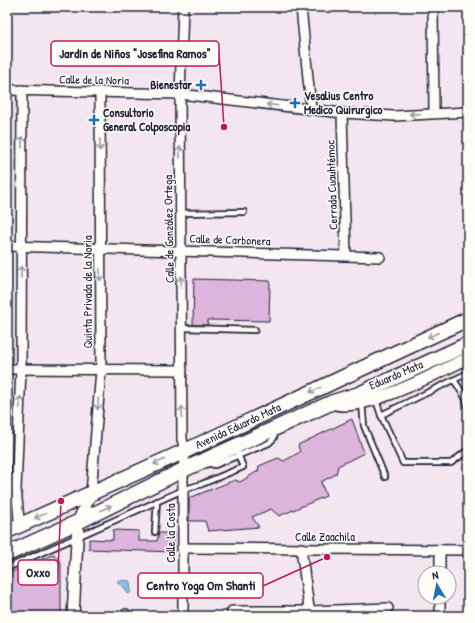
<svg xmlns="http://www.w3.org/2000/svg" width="475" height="623" viewBox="0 0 475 623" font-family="'Patrick Hand',sans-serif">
<rect width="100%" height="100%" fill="#f3e6ef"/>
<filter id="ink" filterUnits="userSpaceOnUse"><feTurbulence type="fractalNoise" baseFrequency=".025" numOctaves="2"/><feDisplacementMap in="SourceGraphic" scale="8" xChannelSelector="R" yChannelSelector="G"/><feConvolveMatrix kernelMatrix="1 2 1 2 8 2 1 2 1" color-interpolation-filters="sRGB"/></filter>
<g filter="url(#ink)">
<polygon fill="#8ac1e8" stroke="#6081a3" points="118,580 130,581 131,592 128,594 125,588 118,583"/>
<g fill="#dcb4dc" stroke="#22223b">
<polygon points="194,279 270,281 269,321 208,320 208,325 193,325"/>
<polygon points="352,419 364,453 338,466 336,474 321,482 326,496 279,516 271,509 252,517 259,527 208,531 205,521 189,521 189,498 235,480 240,482 258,471 259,466 278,458 284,461 300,452 298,445"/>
<polygon points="113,530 139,531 139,541 157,541 159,533 175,533 174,552 89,549 89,539 113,540"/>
<polygon points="54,554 61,562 61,616 7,616 7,574"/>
</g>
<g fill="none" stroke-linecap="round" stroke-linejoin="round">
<g stroke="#22223b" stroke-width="8">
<g id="service">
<polyline points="180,213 244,212"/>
<polyline points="182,328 255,330"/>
<polyline points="454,380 465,397 468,407"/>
<polyline points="376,400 381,415 468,373"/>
<polyline points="362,403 364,426 385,477"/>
<polyline points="381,415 403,463 451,463 468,450"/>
<polyline points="207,463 215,465 269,443 274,438 275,431"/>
<polyline points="155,532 157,501"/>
<polyline points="7,568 183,490 202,484 243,467 236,449"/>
</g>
</g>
<g stroke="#22223b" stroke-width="12">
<g id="minor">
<polyline points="301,7 311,109"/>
<polyline points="433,7 434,113"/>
<polyline points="7,90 180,94 342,113 394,116 468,112"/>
<polyline points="342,113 346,256"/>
<polyline points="7,246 380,257"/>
<polyline points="7,369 182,370"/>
<polyline points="91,493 101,370 100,92"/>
<polyline points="22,524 19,519 16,489 21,369 22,90"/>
<polyline points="182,548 468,550"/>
<polyline points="301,548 310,616"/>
<polyline points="440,550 440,573"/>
<polyline points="440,597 440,616"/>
<polyline points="232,611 310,611 388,608"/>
<polyline points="126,614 127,616"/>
<polyline points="183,616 183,470 185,451 182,439 180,94 183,7"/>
</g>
</g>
<g stroke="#22223b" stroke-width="14">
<g id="tertiary">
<path d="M333,403c27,12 107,-32 135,-45"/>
<polyline points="73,616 78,522 91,493"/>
</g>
</g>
<g stroke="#22223b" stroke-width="17">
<g id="primary">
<polyline points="7,531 185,451 468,319"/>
<polyline points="7,554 78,522 183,470 333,402 359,394 468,344"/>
</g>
</g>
<use href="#service" stroke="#fdfcf7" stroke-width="4.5"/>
<use href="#minor" stroke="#fdfcf7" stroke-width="9"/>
<use href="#tertiary" stroke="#fdfcf7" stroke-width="11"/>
<use href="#primary" stroke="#fdfcf7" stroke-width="14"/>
</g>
<defs><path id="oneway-shaft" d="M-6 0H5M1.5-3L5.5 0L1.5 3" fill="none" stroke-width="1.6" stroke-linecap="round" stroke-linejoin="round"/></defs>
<g stroke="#9a9aa2">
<use href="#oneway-shaft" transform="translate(272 105) rotate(-173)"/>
<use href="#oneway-shaft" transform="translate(415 114) rotate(176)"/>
<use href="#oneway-shaft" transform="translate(22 142) rotate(-89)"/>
<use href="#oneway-shaft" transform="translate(100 145) rotate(90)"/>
<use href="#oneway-shaft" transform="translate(180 152) rotate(-90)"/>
<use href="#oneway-shaft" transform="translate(21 272) rotate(-90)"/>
<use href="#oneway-shaft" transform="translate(100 275) rotate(89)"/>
<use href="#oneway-shaft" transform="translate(181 282) rotate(-91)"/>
<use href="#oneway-shaft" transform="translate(433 335) rotate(155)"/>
<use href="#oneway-shaft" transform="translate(315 390) rotate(155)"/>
<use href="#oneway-shaft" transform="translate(20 402) rotate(-88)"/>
<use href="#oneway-shaft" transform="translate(98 404) rotate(94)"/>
<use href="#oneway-shaft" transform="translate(182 412) rotate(-90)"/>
<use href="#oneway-shaft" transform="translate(159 462) rotate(156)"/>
<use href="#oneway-shaft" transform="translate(106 508) rotate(-27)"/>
<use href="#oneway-shaft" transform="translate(40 516) rotate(156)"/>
</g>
</g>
<g fill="#1f6fb2" stroke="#fdfcf7" stroke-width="1.5">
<path d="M199 79h4v4h4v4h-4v4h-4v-4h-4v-4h4z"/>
<path d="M293 97h4v4h4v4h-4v4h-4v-4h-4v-4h4z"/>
<path d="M92 114h4v4h4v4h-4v4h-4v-4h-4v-4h4z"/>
</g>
<g text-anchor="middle" stroke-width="3" stroke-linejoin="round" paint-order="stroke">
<g font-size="12" fill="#22223b" stroke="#fdfcf7">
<text transform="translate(94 80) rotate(1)" y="4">Calle de la Noria</text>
<text transform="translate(332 185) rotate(-92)" y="4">Cerrada Cuauhtémoc</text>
<text transform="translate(169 229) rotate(-91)" y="4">Calle de González Ortega</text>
<text transform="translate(230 240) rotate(2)" y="4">Calle de Carbonera</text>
<text transform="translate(88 292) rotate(-90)" y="4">Quinta Privada de la Noria</text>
<text transform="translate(396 375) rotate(-23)" y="4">Eduardo Mata</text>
<text transform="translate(238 426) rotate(-25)" y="4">Avenida Eduardo Mata</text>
<text transform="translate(171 533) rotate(-90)" y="4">Calle la Costa</text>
<text x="325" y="541">Calle Zaachila</text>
</g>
<g font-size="12" font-weight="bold" fill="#22223b" stroke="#fdfcf7" text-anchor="start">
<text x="192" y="89" text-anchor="end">Bienestar</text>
<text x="304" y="100">Vesalius Centro<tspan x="304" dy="14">Medico Quirurgico</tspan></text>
<text x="103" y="117">Consultorio<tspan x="103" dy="14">General Colposcopia</tspan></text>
</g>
</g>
<path fill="none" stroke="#c2185b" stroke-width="1.5" d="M224 127L219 53M61 501L58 572M327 557L263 586"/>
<g fill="#c2185b" stroke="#fdfcf7" stroke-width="1.5">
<circle cx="224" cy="127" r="4"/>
<circle cx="61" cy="501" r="4"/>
<circle cx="327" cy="557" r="4"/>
</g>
<g fill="#fdfcf7" stroke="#c2185b" stroke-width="1.5">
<rect x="51" y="41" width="168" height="25" rx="4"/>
<rect x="18" y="560" width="40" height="25" rx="4"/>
<rect x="138" y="573" width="125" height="25" rx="4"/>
</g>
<g font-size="13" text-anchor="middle" font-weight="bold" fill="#22223b">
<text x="135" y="58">Jardín de Niños "Josefina Ramos"</text>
<text x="38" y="577">Oxxo</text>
<text x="201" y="590">Centro Yoga Om Shanti</text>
</g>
<rect width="475" height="623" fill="none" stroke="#fdfcf7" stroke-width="24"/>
<rect x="12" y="12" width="451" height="599" fill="none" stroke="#22223b" stroke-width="1.5" filter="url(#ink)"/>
<g transform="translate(437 585) rotate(350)"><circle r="19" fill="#fdfcf7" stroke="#a5a5ac"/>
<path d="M0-3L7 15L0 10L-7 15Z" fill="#1f6fb2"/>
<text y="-6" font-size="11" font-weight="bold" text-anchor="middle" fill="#22223b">N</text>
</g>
</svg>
